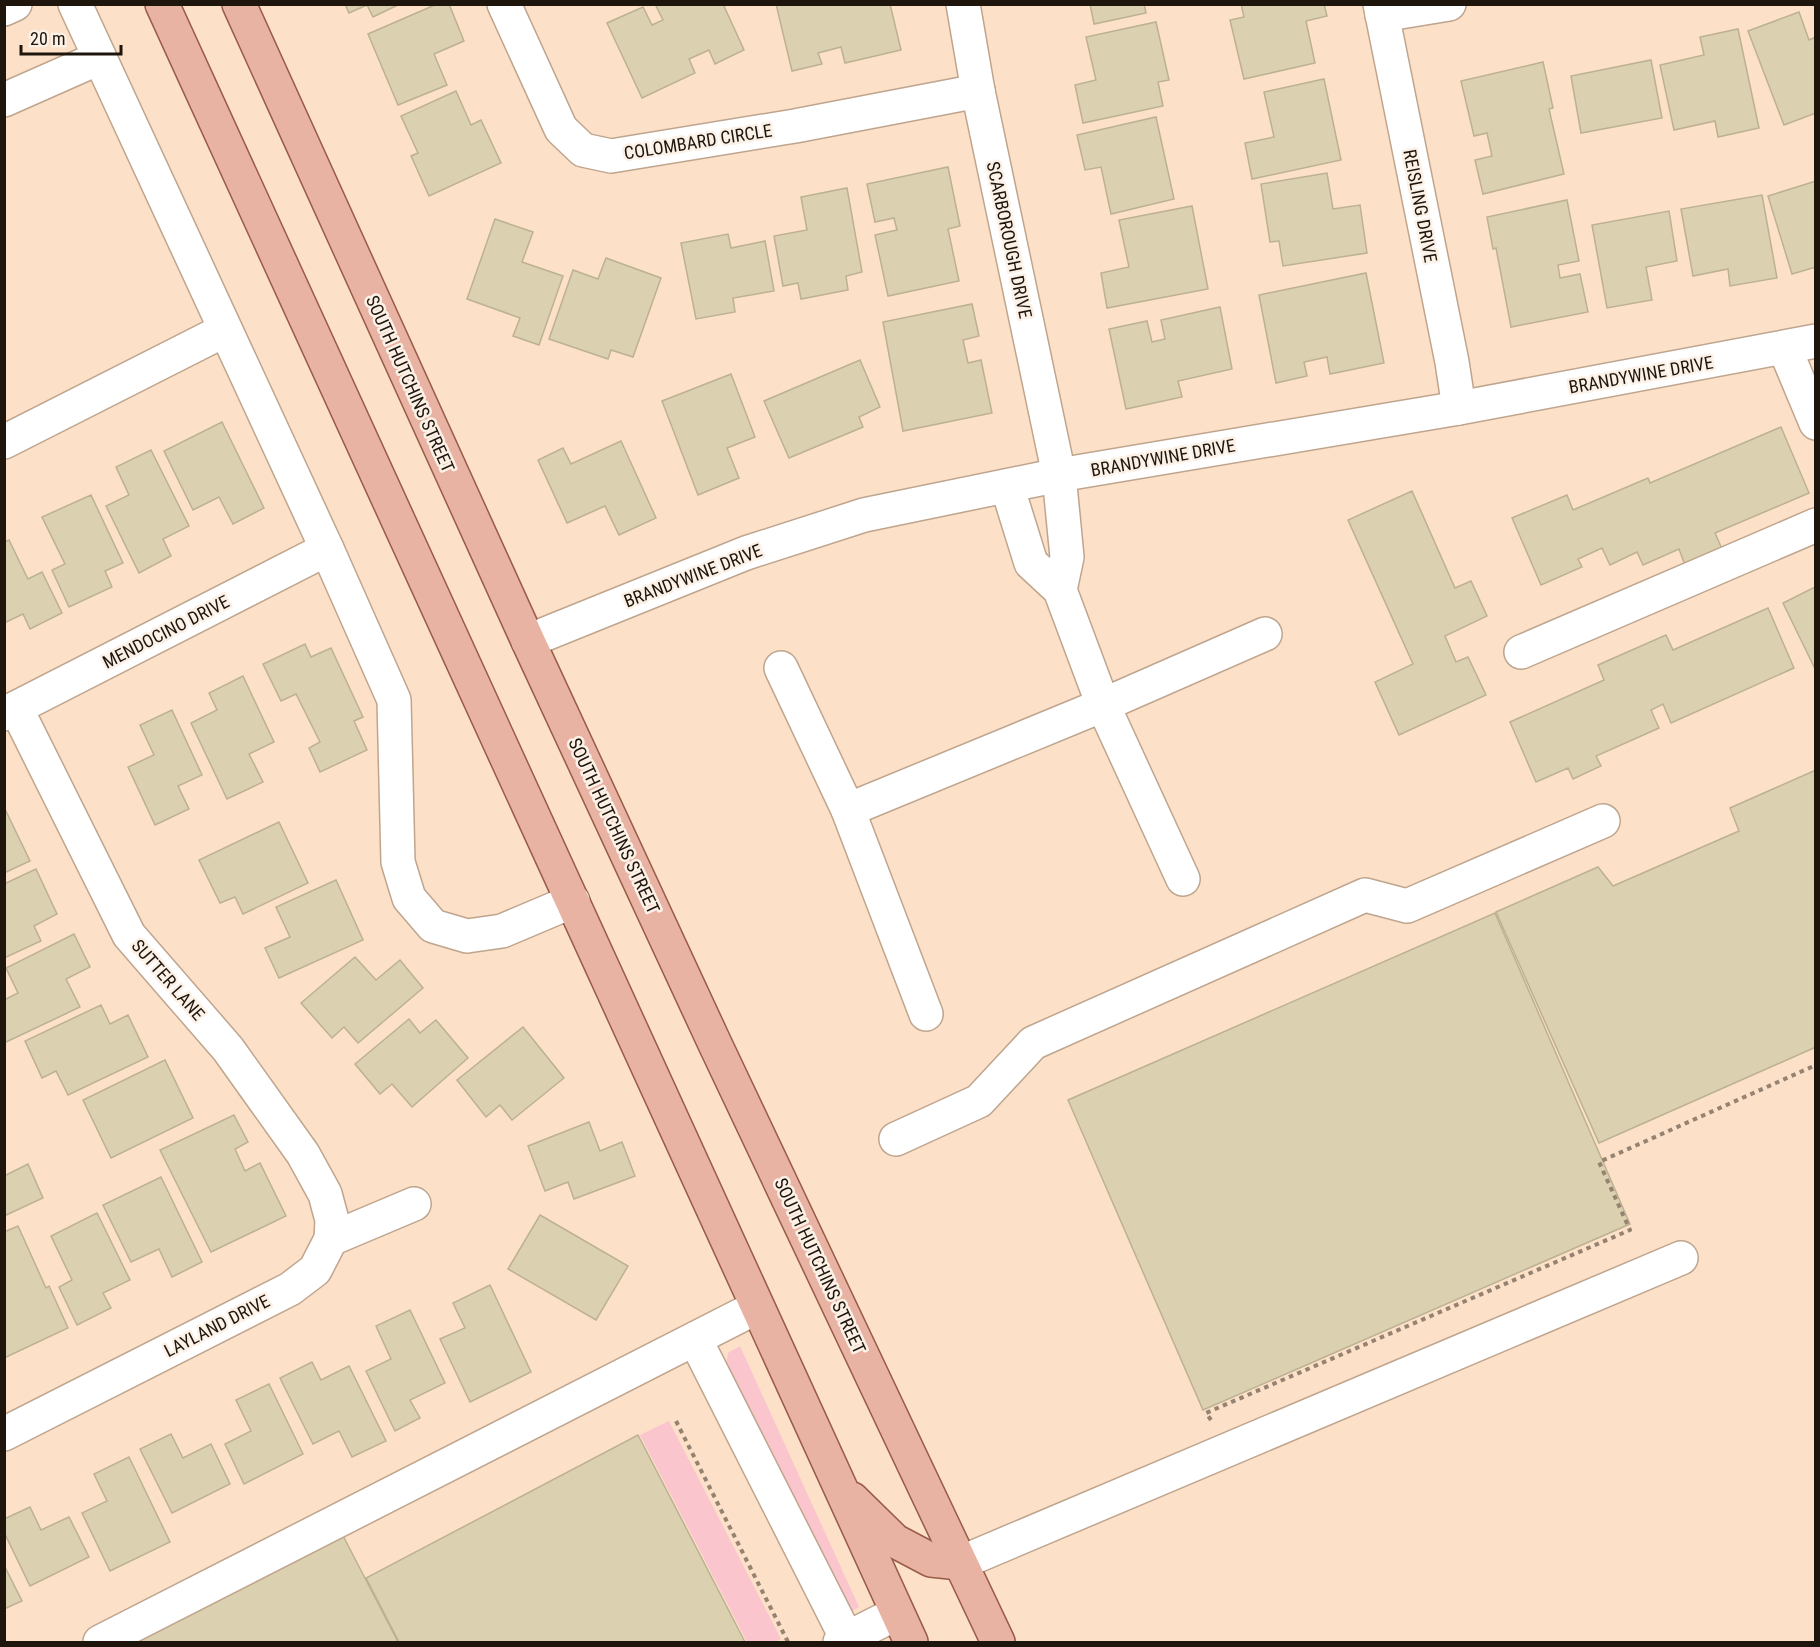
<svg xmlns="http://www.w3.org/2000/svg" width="1820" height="1647" viewBox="0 0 1820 1647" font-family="'Roboto Condensed',sans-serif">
<rect width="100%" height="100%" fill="#fce0c8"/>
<g fill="#fbc5cd">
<polygon points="740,1346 859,1607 852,1611 848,1609 726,1365 728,1353"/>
<polygon points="669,1421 781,1639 774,1642 747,1642 640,1435"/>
</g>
<g fill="#dbd0b0" stroke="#bcb192" stroke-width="1.5">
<polygon points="345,4 400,4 373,17 367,5 349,13"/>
<polygon points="437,4 449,4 464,41 434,54 447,85 398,105 368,34"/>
<polygon points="655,4 723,4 744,50 715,64 709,50 689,59 695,73 642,98 607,23 643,7 652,25 663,20"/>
<polygon points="776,4 890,4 901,50 845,63 841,47 818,53 822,64 792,71"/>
<polygon points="1090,4 1144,4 1146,13 1094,24"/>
<polygon points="1241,4 1324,4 1327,16 1306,21 1315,63 1244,79 1230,20 1244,17"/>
<polygon points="1799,12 1809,40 1816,37 1816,113 1784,125 1748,31"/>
<polygon points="1156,22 1169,80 1158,82 1163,106 1083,123 1075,85 1096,80 1086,37"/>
<polygon points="1738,29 1759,128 1718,137 1715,121 1674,130 1660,65 1704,55 1700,37"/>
<polygon points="1651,60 1662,118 1581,133 1571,76"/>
<polygon points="1543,62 1553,108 1549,109 1564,174 1483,194 1475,160 1492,156 1487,133 1474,136 1461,81"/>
<polygon points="1324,79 1341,160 1252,179 1245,143 1274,137 1264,92"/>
<polygon points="456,91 471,125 481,120 501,163 429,196 411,156 418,153 401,116"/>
<polygon points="1156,117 1174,199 1111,214 1101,167 1085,170 1077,135"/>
<polygon points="948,167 960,226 948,229 959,281 888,296 875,235 897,230 894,218 875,222 867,184"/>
<polygon points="1327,173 1333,209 1360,205 1367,253 1283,266 1279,241 1270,242 1261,184"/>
<polygon points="1816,181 1816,267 1792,274 1768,196"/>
<polygon points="847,188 862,272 846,276 848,290 801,299 798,283 783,286 774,236 807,230 801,197"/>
<polygon points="1762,195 1777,278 1730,286 1728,269 1693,276 1681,209"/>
<polygon points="1567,200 1579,261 1558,265 1560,278 1580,274 1588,312 1511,327 1496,248 1493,249 1487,217"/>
<polygon points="1192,206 1208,289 1107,308 1101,273 1129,267 1119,220"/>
<polygon points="1669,211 1677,261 1646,267 1652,300 1607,308 1592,225"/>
<polygon points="495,219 533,232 522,262 563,276 539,345 513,336 520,318 467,299"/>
<polygon points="728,234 731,248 765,241 774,291 733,298 735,312 696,319 681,243"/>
<polygon points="606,258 661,278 633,357 611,350 608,359 549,339 573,270 598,279"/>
<polygon points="1366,273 1384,363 1330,374 1327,357 1304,362 1307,376 1276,383 1259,295"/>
<polygon points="972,304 979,336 963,340 968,363 981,360 992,413 903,431 883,322"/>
<polygon points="1220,307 1232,369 1178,381 1182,397 1126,409 1109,329 1147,321 1152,342 1165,339 1161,320"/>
<polygon points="860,360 880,407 859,417 863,427 789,458 764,401"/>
<polygon points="731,374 755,437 727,448 739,478 698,495 662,401"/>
<polygon points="222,422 264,508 233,524 219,497 193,510 164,451"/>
<polygon points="1781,427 1809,493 1715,533 1722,549 1685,565 1679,549 1643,565 1637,552 1610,565 1602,548 1578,559 1582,567 1541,585 1512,518 1567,495 1573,510 1648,478 1650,483"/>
<polygon points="621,441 656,518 619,535 605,506 567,523 538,460 563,448 571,464"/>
<polygon points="151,450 189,526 163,539 171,556 139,573 106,506 129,495 116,467"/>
<polygon points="1412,491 1455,588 1471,581 1487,616 1445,636 1456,662 1468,657 1486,695 1399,735 1375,682 1413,664 1348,520"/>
<polygon points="91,495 123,563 105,571 112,587 69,607 52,570 65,564 42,517"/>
<polygon points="9,540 28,579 42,572 62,613 30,629 23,614 4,623 4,542"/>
<polygon points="1813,588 1816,588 1816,671 1783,603"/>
<polygon points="1768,608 1794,668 1671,723 1663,704 1651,710 1659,728 1596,756 1601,766 1573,779 1568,768 1536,782 1510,722 1604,680 1598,665 1666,635 1673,650"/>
<polygon points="305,644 311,657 331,648 363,717 354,721 367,750 320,772 309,748 320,742 296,694 281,701 263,664"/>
<polygon points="243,676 274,742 249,754 263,782 227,799 191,723 217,710 209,693"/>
<polygon points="172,710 202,775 178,786 189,809 155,825 128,767 154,755 140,725"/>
<polygon points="1816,770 1816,1047 1599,1143 1496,912 1598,867 1613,886 1739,831 1730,808"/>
<polygon points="4,807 30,861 4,873"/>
<polygon points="279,822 308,883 243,914 235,897 220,903 199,860"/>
<polygon points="36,869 57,914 34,926 41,941 4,958 4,884"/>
<polygon points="336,880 363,940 279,978 265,948 290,937 276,907"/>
<polygon points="1495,913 1630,1224 1203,1410 1068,1100"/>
<polygon points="74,934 90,967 66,979 80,1007 4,1043 4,1000 18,993 6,968"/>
<polygon points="355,957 376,980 400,960 423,988 358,1043 344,1027 332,1038 301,1003"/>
<polygon points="101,1005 110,1024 128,1015 148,1057 68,1095 56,1071 42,1078 25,1041"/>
<polygon points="409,1019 420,1033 436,1020 468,1058 412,1107 392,1084 380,1094 355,1064"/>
<polygon points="523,1027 564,1078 512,1120 500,1105 486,1117 457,1080"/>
<polygon points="165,1060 193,1118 111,1158 83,1100"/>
<polygon points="234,1115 248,1142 235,1149 245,1171 260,1163 286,1216 211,1252 160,1150"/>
<polygon points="589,1122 600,1151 622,1142 635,1176 574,1199 568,1182 545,1191 528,1146"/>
<polygon points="28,1164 43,1198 4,1216 4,1176"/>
<polygon points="161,1177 202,1262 172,1277 159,1249 131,1262 103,1205"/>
<polygon points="97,1213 130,1280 103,1293 111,1308 77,1325 59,1287 72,1280 51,1236"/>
<polygon points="540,1215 628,1266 596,1320 508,1269"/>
<polygon points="18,1226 46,1288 49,1286 68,1328 4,1358 4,1232"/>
<polygon points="490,1285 531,1372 470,1402 440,1339 465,1328 453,1303"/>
<polygon points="410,1310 445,1383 410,1400 420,1418 395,1431 366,1371 391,1359 376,1326"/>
<polygon points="312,1362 321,1380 349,1366 386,1441 352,1457 339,1431 313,1444 280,1378"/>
<polygon points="269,1384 303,1454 244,1484 225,1444 251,1431 236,1400"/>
<polygon points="171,1434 183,1458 211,1444 230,1484 172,1513 140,1449"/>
<polygon points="638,1435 745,1642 399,1642 366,1578"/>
<polygon points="129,1457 170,1542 110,1571 82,1513 107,1501 94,1474"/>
<polygon points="30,1507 41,1530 69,1517 89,1557 30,1586 4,1532 4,1519"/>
<polygon points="338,1526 398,1642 111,1642"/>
<polygon points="4,1565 22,1601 4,1609"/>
</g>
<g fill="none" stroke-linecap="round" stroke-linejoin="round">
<g stroke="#bfa58e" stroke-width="36">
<g id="minor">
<polyline points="75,4 327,549 394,700 398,862 409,898 433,926 467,936 502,931 573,901"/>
<polyline points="504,4 561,129 583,150 611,156 795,126 978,91"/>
<polyline points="963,4 978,91 1059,475 1067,557 1060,590"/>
<polyline points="1380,4 1452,362 1459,408"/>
<polyline points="4,9 15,4"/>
<polyline points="1382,15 1449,4"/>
<polyline points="4,100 99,58"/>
<polyline points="1785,349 1816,423"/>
<polyline points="4,442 225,330"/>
<polyline points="1007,486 1031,563 1060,590 1103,705 1183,879"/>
<polyline points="528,641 746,553 864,515 1059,475 1459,408 1816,341"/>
<polyline points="1521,652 1816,525"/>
<polyline points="781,668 848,810 926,1014"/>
<polyline points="16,708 129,935 228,1049 303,1154 325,1194 332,1220 331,1239"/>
<polyline points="4,714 327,549"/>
<polyline points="848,810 1103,705 1265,634"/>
<polyline points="896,1139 979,1101 1033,1043 1365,895 1407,906 1603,821"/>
<polyline points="695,1339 847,1639"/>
<polyline points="4,1434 290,1289 315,1270 331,1239 414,1204"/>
<polyline points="960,1563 1681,1258"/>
<polyline points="100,1642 757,1307"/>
<polyline points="840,1642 897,1613"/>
</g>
</g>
<g stroke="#985b47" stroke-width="36">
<g id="major">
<polyline points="162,4 911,1642"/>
<polyline points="239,4 528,641 715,1044 998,1642"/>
<polyline points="852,1499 895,1541 931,1560 960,1563"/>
</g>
</g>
<g stroke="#958271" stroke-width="4" stroke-dasharray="4.5 4.5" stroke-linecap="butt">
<polyline points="1211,1420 1206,1413 1630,1230 1599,1162 1816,1065"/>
<polyline points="676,1421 788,1642"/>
</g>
<use href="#minor" stroke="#fff" stroke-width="33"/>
<use href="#major" stroke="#e9b3a4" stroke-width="33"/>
</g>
<g text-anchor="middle" stroke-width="5" stroke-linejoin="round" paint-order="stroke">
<g font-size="18" fill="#1e150c" stroke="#fcf1e7">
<text transform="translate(698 142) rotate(-9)" y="6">COLOMBARD CIRCLE</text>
<text transform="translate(1420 206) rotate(79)" y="6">REISLING DRIVE</text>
<text transform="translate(1009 240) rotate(78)" y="6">SCARBOROUGH DRIVE</text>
<text transform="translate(1641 375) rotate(-10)" y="6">BRANDYWINE DRIVE</text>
<text transform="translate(410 384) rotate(66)" y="6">SOUTH HUTCHINS STREET</text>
<text transform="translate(1163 458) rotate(-10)" y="6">BRANDYWINE DRIVE</text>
<text transform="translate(693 576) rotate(-21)" y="6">BRANDYWINE DRIVE</text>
<text transform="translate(166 632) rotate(-27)" y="6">MENDOCINO DRIVE</text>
<text transform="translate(614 826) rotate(65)" y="6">SOUTH HUTCHINS STREET</text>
<text transform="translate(168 980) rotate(49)" y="6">SUTTER LANE</text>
<text transform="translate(820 1266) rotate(65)" y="6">SOUTH HUTCHINS STREET</text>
<text transform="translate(217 1326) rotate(-27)" y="6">LAYLAND DRIVE</text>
</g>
</g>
<rect width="1820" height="1647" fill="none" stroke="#1e150c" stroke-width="12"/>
<path d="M21 45v9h100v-9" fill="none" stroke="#1e150c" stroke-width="3"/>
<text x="30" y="45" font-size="18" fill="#1e150c" stroke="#fcf1e7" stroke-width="4.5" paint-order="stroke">20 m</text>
</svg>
